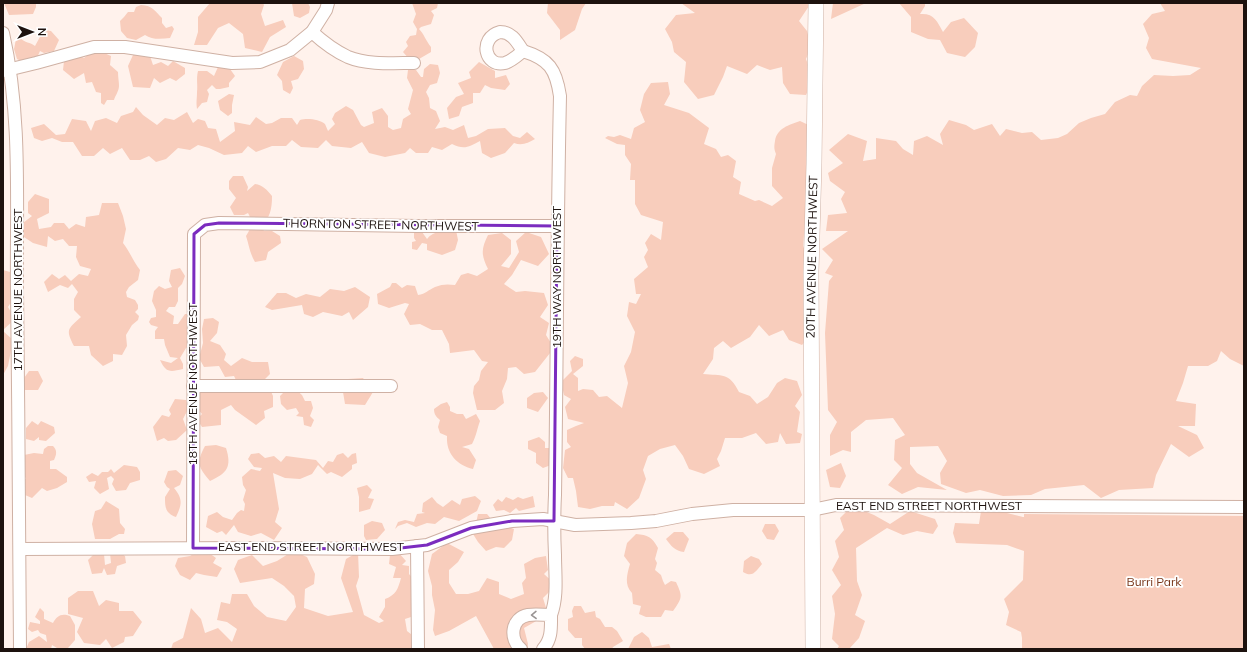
<svg xmlns="http://www.w3.org/2000/svg" width="1247" height="652" viewBox="0 0 1247 652" font-family="Mulish,sans-serif">
<rect width="100%" height="100%" fill="#fff2ec"/>
<g fill="#f8cdbc">
<polygon points="4,3 36,3 36,7 33,14 9,15"/>
<polygon points="210,3 263,3 264,5 261,14 265,26 283,20 286,27 270,37 262,52 245,48 243,34 229,23 218,28 207,45 194,45 198,32 198,17"/>
<polygon points="292,3 308,3 310,7 309,13 300,18 294,16"/>
<path d="M412,3h26l-1,5 -6,3 3,4 -3,9 -10,3 -2,2c5,5 7,12 12,18v5l-12,7 -8,2 -8,-9 5,-6 -2,-4 4,-6 6,-1 1,-6 -4,-7 3,-8z"/>
<polygon points="548,3 586,3 582,9 575,30 560,40 560,30 547,13"/>
<polygon points="681,3 811,3 799,21 807,31 811,47 806,59 813,79 806,95 790,94 783,83 782,67 770,70 757,65 747,74 727,66 723,77 714,95 698,99 684,82 686,62 674,52 672,42 665,29 676,15 695,13"/>
<polygon points="833,3 866,3 831,19"/>
<path d="M899,3h26v3l-5,8c14,-1 17,7 23,18l8,-10 13,-4 14,15 -3,14 -10,10 -18,-4 -7,-13 -12,-1 -17,-7v-15z"/>
<polygon points="1160,3 1244,3 1244,366 1230,359 1221,351 1217,361 1208,366 1188,366 1183,383 1176,401 1196,404 1195,426 1178,426 1197,435 1204,448 1189,457 1171,444 1156,475 1153,488 1119,490 1101,498 1084,485 1045,489 1031,495 1003,496 980,490 966,493 941,484 940,473 947,461 938,446 910,447 910,464 917,473 947,490 918,487 902,494 888,485 902,468 894,460 895,440 905,435 893,418 866,420 851,432 851,452 843,450 830,456 830,435 837,422 828,410 825,333 829,281 833,276 825,273 833,260 822,249 848,231 826,231 828,215 847,213 841,199 845,192 830,181 828,173 843,163 829,150 848,134 867,141 863,161 876,159 876,138 896,141 903,149 913,155 914,141 927,136 943,145 940,134 949,120 966,125 974,130 992,124 1000,136 1006,129 1022,133 1032,132 1041,140 1058,138 1067,134 1079,123 1091,118 1105,114 1115,102 1130,95 1137,96 1142,86 1154,75 1173,76 1190,75 1201,68 1152,59 1146,48 1149,38 1143,24 1152,14 1165,11"/>
<path d="M141,5c12,1 13,5 21,13v5l4,5 6,-2 2,3 -4,9c-9,1 -18,2 -25,-3l-9,5 -9,-2 -6,-7 -1,-10 4,-4 4,-5h6l2,-5z"/>
<path d="M46,30l5,1 8,9 -5,11 -10,2 -4,-2 -4,9 -11,3 -8,-4 -3,-10 2,-10 4,-1c5,5 10,4 15,8l6,-11z"/>
<path d="M95,49l16,7 -1,9 8,7c0,5 1,10 1,14 0,5 -4,10 -5,14h-7l-3,5 -3,-2v-10l-5,-1 -4,-10 -6,1 -2,-10 -10,6 -11,-9 1,-9 8,-9 12,6z"/>
<polygon points="149,53 153,65 161,62 168,66 173,61 185,68 185,74 176,81 170,78 160,83 154,78 150,88 133,87 128,66 133,55"/>
<polygon points="294,56 303,61 304,69 298,79 291,81 293,88 290,94 283,90 282,81 277,75 283,62"/>
<polygon points="479,62 495,71 495,78 506,75 510,84 505,90 491,88 485,85 480,93 473,93 473,103 462,107 459,116 449,119 447,108 456,97 464,94 458,83 471,78 469,72"/>
<path d="M430,64l8,1 2,8 -3,10 -7,2 -4,7 3,6 1,10 6,3 4,10 -5,8 10,-2 8,3 11,-5 4,13 8,-2 12,-7 17,-1 8,8 7,2 7,-6 8,7c-7,4 -13,7 -21,4l-9,10 -14,5 -9,-5 -2,-12c-11,6 -16,9 -28,3l-10,6 -10,-3 -4,6h-12l-6,-5 -5,5 -20,4 -16,-4 -7,-11 -11,6 -19,-2 -6,-6 -8,8 -17,-1 -9,-7 -6,6h-14l-16,6 -8,-6 -6,7 -18,2 -15,-7 -11,-3 -8,5 -12,-2 -12,11 -10,3 -7,-6 -9,4h-10l-8,-12 -12,6 -7,-6 -9,8h-12l-9,-14h-11l-10,-4 -10,3 -8,-3 -3,-10 13,-4 12,11 9,-1 7,-15 14,2 5,10 4,-10 11,-3 11,5 4,-7 12,-4 3,-5 7,8 14,10 8,-7 9,2 13,-8 6,11 5,-4 7,2 3,7 8,1 4,13 15,-11 -1,-9 16,3 6,-8 10,7 6,-1 9,-5h11l5,7 3,-5c7,-2 19,-1 25,4 1,2 2,5 3,7l7,-7 -3,-5 3,-6 11,-7 7,4 8,15 3,2 10,-4 -2,-11 10,-4 6,8v11l5,3 8,-2 2,-9 8,-5 -3,-5 5,-19 -6,-12 1,-8h8l5,7h2l1,-8z"/>
<path d="M218,67l12,2 5,7 -6,7v4l-9,2h-4l-4,-4 -5,5 2,4 -2,8 -5,1 -5,6c-1,-8 0,-10 0,-17 1,-7 -1,-13 1,-21h9l7,5z"/>
<path d="M668,82l2,12 -6,11 25,8 20,15 -5,16 12,5 5,8 7,-2 8,6 -3,16 8,5 -2,12 16,7 4,-1 13,6 11,-8 -11,-12v-18l4,-14c-2,-5 -2,-7 -1,-13 2,-13 14,-16 25,-20l19,9 1,14 -14,14 13,7 -15,70 -1,11 4,10 -4,10 4,7 9,56 -14,16 -13,-5 -6,-10 -14,6 -10,-11 -9,12 -19,11 -8,-7 -9,7 -1,11 -10,15c19,2 26,-2 36,18l11,4 7,8 11,-7 9,-14 8,-5 12,3 5,14 -7,11 5,6 -3,20 5,2 -2,9 -14,1 -6,-11 -2,9 -12,2 -10,-11 -14,5h-17l-4,13 -4,8 3,7 -16,8 -15,-5 -6,-13 -8,-11 -15,4 -12,7 -5,14 3,9 -7,19 -12,11 -12,-7 -1,4h-12l-12,3 -12,-2 -2,-16 -3,-13h-5l-5,-10 2,-18 6,-3 -4,-5v-12l9,-4 8,-3 -16,-4 -3,-12 6,-8 -7,-4 -3,-13 11,-11 -2,-10 5,-5 8,3v7l-10,8 5,4v13l5,-2 10,1 6,7 8,-1 15,12 6,-25 -4,-17 7,-14 4,-20 -8,-16 2,-14 7,2 5,-10h-5l-2,-15 14,-12 -4,-10 4,-7 -3,-7 6,-9 10,6 2,-18 -22,-7 -6,-11v-24h-5l1,-16 -6,-9v-10l-8,-1 -12,-6 3,-2 6,1 6,-2 11,4 3,-11 11,-6 -5,-12 4,-16 7,-11z"/>
<polygon points="229,94 234,95 232,105 232,113 228,116 220,110 218,101"/>
<path d="M233,176h10l5,11 -1,4 8,-7c8,1 12,6 17,12 0,14 -2,21 -11,31l3,4h8l8,5 1,7 -13,9 -2,8 -11,2c-5,-8 -6,-17 -9,-26 6,-9 7,-14 2,-23l-4,2h-10l-4,-8 6,-9 -7,-9v-8z"/>
<path d="M35,194l14,5v14l-12,6 2,10 12,-2 3,-4h10l5,6 7,-5 9,3 1,-10 13,-2 3,-12h16l5,13 3,13 -3,14c7,9 10,18 17,27l-2,10 -9,7 -3,5 1,5 8,3 3,5v4l-3,3 4,4 -1,4 -6,5 -6,10 1,11 -5,9 -9,-1v7l-10,5 -12,-11 -2,-9h-15c-9,-17 -6,-17 7,-29l-7,-7v-11l4,-7 -6,-8 -4,4 -8,-3 -12,7 -4,-10 8,-8 7,5 6,-4 6,6 8,-7 9,2 3,-7 -11,-3 -4,-9 1,-11h-8l-6,-7 -8,2 -7,-5 -1,11 -14,-4 -9,-6 -1,-14 9,-7 -4,-3v-11z"/>
<path d="M418,230l4,2 5,7c7,-9 18,-8 29,-9l2,10 -3,10 -13,5 -15,-5v-6l-5,-1 -5,7 -5,-1v-7l4,-1 -2,-3v-5z"/>
<path d="M526,232l15,5 8,17 -11,12 -17,-6 -9,15 -8,9 12,8 9,-1 19,2 4,12 -8,12 9,6 -3,12 8,13 -19,24 -11,2 -8,-7 -8,1 -1,11 -5,12 2,12 -9,7h-18l-4,-17 1,-7 5,-6 2,-9 7,-9 -6,-1 -8,-11 -24,3 -1,-9 -7,-14h-10l-12,-6 -10,1 -6,-11 5,-10 -4,-1 -16,5 -11,-4 -1,-10 13,-7 2,-4h4l6,5 5,-3 8,1 3,9c8,-1 10,-5 17,-8 7,-3 13,-3 20,-2l6,-10 7,-2 9,3 11,-7c-7,-14 -7,-20 0,-34l14,-2 9,7v14l-10,12 8,2 10,-16 -3,-11z"/>
<path d="M180,268l5,8 -3,8 -4,4v13l-3,6h-6l-3,4 8,5 -1,8h5l7,-10h6l5,28 -10,6 -6,10 3,6v5c-13,3 -17,4 -23,-9l11,3 7,-5 -8,-1 -5,-12 -1,-6h-9v-8l3,-4 -7,-2 -2,-3 2,-4 5,-1v-7l-4,-9 2,-10 5,-5 6,3 7,-2 -3,-6 2,-11z"/>
<polygon points="3,270 10,272 15,296 8,307 15,319 3,330"/>
<polygon points="355,287 370,297 368,307 353,320 349,312 342,316 323,312 313,317 304,314 302,305 272,310 265,307 277,293 286,293 296,298 306,294 320,297 330,289 344,291"/>
<polygon points="213,318 219,322 217,333 210,341 220,345 226,354 224,360 231,366 242,358 252,362 268,362 270,374 260,384 269,387 273,396 273,407 264,411 265,418 256,425 235,410 231,405 221,410 221,425 202,427 197,419 202,414 196,407 198,391 237,382 234,376 225,377 219,366 204,367 199,358 203,343 202,329 204,319"/>
<polygon points="3,331 13,340 8,366 3,375"/>
<polygon points="29,371 38,371 43,381 38,390 25,390 22,381"/>
<polygon points="363,378 373,392 365,405 345,404 343,392 348,379"/>
<polygon points="287,389 295,389 302,395 305,401 311,401 313,408 310,416 314,420 311,427 304,425 303,417 296,416 299,413 296,408 287,410 281,404 280,396"/>
<polygon points="543,392 548,398 538,412 527,408 527,398 534,393"/>
<polygon points="175,399 186,400 188,409 183,419 187,430 176,440 168,441 164,438 157,441 153,427 162,415 169,417 171,414 169,410"/>
<path d="M447,402l3,5v4l7,3h6l3,5 10,-5 4,7c-3,8 -4,16 -8,23l-10,3 7,2 7,11 -3,9c-16,-4 -27,-15 -26,-33l-7,-3 -2,-6 2,-7c-4,-3 -6,-6 -6,-11l7,-5z"/>
<polygon points="32,421 38,425 41,421 54,427 55,433 46,441 39,440 39,437 34,441 26,439 26,428"/>
<polygon points="539,437 545,442 545,448 552,448 551,465 543,468 536,463 536,453 528,449 528,441"/>
<path d="M216,445l10,3c6,19 1,25 -16,33 -12,-14 -14,-18 -5,-35z"/>
<path d="M48,446h5c4,4 4,8 1,14l-4,1v8h6l11,8v5l-10,6 -10,3 -5,-3 -10,10 -7,-3 -2,-12 3,-5 -3,-2 1,-21 10,-2 9,1 1,-5z"/>
<polygon points="259,453 265,458 274,456 281,462 286,456 316,460 323,468 328,461 333,462 337,455 343,453 348,458 352,454 356,453 357,463 352,465 352,469 342,477 331,472 327,474 318,465 312,474 300,479 285,478 273,473 279,509 275,522 282,528 274,540 261,533 251,536 238,532 234,525 226,535 222,531 217,533 206,527 208,516 217,512 223,517 232,520 237,513 241,510 244,511 245,504 243,500 246,490 243,485 242,477 251,469 260,471 262,468 254,467 248,459 251,454"/>
<polygon points="841,463 846,476 840,488 830,487 826,470"/>
<polygon points="124,465 137,467 140,472 140,480 130,483 126,490 116,491 112,484 114,479 111,476 107,478 109,489 100,494 94,488 96,481 89,482 86,477 92,473 98,476 102,472 108,472 111,469 114,473"/>
<path d="M176,470l7,6 -3,9 -6,3c9,11 8,16 2,29 -11,-4 -11,-10 -11,-20l5,-8 -3,-2 -3,-5 4,-11z"/>
<polygon points="367,485 372,490 368,498 374,499 370,509 359,512 359,497 357,488"/>
<polygon points="475,496 481,501 477,511 459,521 444,517 435,524 427,523 416,527 407,523 398,526 395,529 398,522 405,520 414,522 417,514 425,513 422,512 423,503 432,497 437,503 443,507 452,500 460,505 462,499"/>
<polygon points="533,496 535,507 519,511 516,508 510,513 504,510 496,511 493,505 498,499 502,502 506,497 513,500 518,497 523,499"/>
<polygon points="106,501 119,509 120,523 125,529 124,534 119,534 110,539 95,539 92,524 95,511 101,509"/>
<polygon points="848,510 862,510 874,515 890,524 910,511 935,519 938,526 933,534 917,531 903,535 887,528 856,548 857,581 862,595 855,615 865,621 859,638 849,649 837,649 839,646 832,639 835,614 832,596 841,585 832,570 839,557 835,541 844,530 840,518"/>
<polygon points="981,511 1003,512 1023,517 1024,517 1024,514 1244,516 1244,649 1022,649 1022,638 1021,632 1006,625 1009,612 1004,599 1023,580 1024,551 1007,545 956,543 953,533 955,523 979,524"/>
<path d="M478,514h9l5,6 3,-3h11l2,10 6,2 -2,11 -8,8 -8,-1 -10,4 -8,-9 -5,-8c1,-7 4,-13 5,-20z"/>
<polygon points="372,521 382,523 385,530 377,539 366,540 364,536 364,525"/>
<polygon points="765,524 775,524 779,531 774,540 767,539 762,531"/>
<path d="M674,532h9l6,7 -5,13c-9,-1 -13,-6 -18,-13z"/>
<path d="M636,534c12,1 16,3 22,14l-3,11 2,4 -2,7 6,5 2,6 2,4 6,-4 5,1c7,15 6,16 -3,29l-8,-1 -4,7h-15l-7,-3 2,-8 -8,-2 -1,-11c-8,-8 -5,-19 -2,-29l-6,-8 3,-13z"/>
<polygon points="447,543 464,552 458,562 449,570 449,583 456,594 468,594 479,591 487,578 499,582 499,594 511,599 524,594 522,583 526,578 524,564 535,558 546,556 548,570 544,574 556,585 543,598 547,611 538,620 524,628 528,644 527,649 494,649 476,616 449,631 435,636 433,630 435,610 432,595 432,586 428,571 432,554"/>
<polygon points="117,551 125,556 126,563 117,566 115,574 107,575 104,568 102,573 92,574 88,560 95,553 104,554 105,565 111,563 110,553"/>
<polygon points="199,551 209,553 216,558 213,563 222,568 217,577 204,575 196,573 190,580 180,575 175,566 178,558 190,556"/>
<path d="M293,551l14,6 8,17 -1,10 -9,5 -1,19 24,8 25,-4 -12,-34 5,-19 12,-7 1,25 -3,9 8,29 15,8 5,-2 -5,-4 6,-10v-8c11,-4 13,-10 16,-21h-8l3,-11 -7,-3 1,-9 8,-3 8,9 -4,4 7,1v8l7,8 -2,32 -3,3 -6,2 2,12 14,11 -4,7h-246l2,-6 10,-5 8,-30 10,11 4,14 13,-5 14,14 5,-13 -10,-7 -10,-2 4,-18 9,2 2,-10h15l7,12 13,11 19,4 10,-14 -2,-11 -10,-10 -12,-8 -32,5 -6,-14 4,-9 14,-5 11,11 14,-5z"/>
<path d="M751,556l8,3 3,5c-6,7 -9,14 -19,8l1,-11z"/>
<polygon points="78,591 93,591 99,606 106,600 119,603 119,611 133,611 142,622 133,636 125,637 124,642 112,648 106,639 100,645 84,643 77,632 83,618 68,614 68,598"/>
<polygon points="574,606 581,606 585,613 595,611 596,617 600,619 605,627 612,627 617,631 623,641 613,647 612,649 585,649 582,645 582,638 575,638 568,630 568,619 573,617 572,611"/>
<path d="M40,608l4,4v7l9,4c4,-7 8,-10 17,-7l5,9v15l-7,8h-11l-5,-3 -1,4h-25l3,-7 10,-6 8,6 -1,-7 -6,-2 -2,-3 -6,2 -4,-3 2,-7 10,2v-3l-5,-4z"/>
<polygon points="642,632 649,638 652,647 669,644 671,649 628,649 634,637"/>
</g>
<g fill="none" stroke-linecap="round" stroke-linejoin="round">
<g stroke="#cfb1a4" stroke-width="14">
<g id="minor">
<path d="M312,32c11,10 23,19 36,25 19,8 46,6 66,6"/>
<path d="M500,32c12,0 17,10 23,19 -5,4 -11,10 -18,12 -20,5 -27,-25 -5,-31z"/>
<path d="M3,33c19,84 13,171 14,256 1,120 3,240 3,360"/>
<path d="M523,51c26,8 33,18 37,45 -3,133 -3,266 -5,399 -1,20 -1,40 0,60 0,20 3,41 -4,60"/>
<polyline points="3,71 36,63 94,47 125,47 232,63 260,62 290,50 312,32 326,10 328,3"/>
<polyline points="193,386 391,386"/>
<polyline points="417,546 418,649"/>
<polyline points="193,548 194,234 205,225 219,223 417,226 557,226"/>
<polyline points="20,549 249,548 392,549 427,545 471,528 512,521 543,519 575,525 631,523 656,521 692,514 733,510 812,510 836,505 1244,507"/>
<path d="M521,649c-12,-10 -10,-31 7,-34 7,-1 16,0 23,0 0,13 1,24 -8,34"/>
</g>
</g>
<g stroke="#cfb1a4" stroke-width="16">
<polyline id="tertiary" points="813,649 811,272 814,164 816,3"/>
</g>
<use href="#minor" stroke="#fff" stroke-width="12"/>
<use href="#tertiary" stroke="#fff" stroke-width="15"/>
</g>
<defs><path id="oneway-chevron" d="M-2-3.5L2.5 0L-2 3.5" fill="none" stroke-width="1.6" stroke-linecap="round" stroke-linejoin="round"/></defs>
<use stroke="#999493" href="#oneway-chevron" transform="translate(534 615) rotate(179)"/>
<path fill="none" stroke="#7b2cbf" stroke-width="3" stroke-linejoin="round" d="M219,223l338,3 -3,295h-42l-41,7 -44,17 -35,4 -199,-1 1,-314 11,-9z"/>
<g text-anchor="middle" stroke-width="3.5" stroke-linejoin="round" paint-order="stroke">
<g font-size="12" fill="#1d120e" stroke="#fff">
<text transform="translate(381 225) rotate(1)" y="4">THORNTON STREET NORTHWEST</text>
<text transform="translate(812 257) rotate(-89)" y="4">20TH AVENUE NORTHWEST</text>
<text transform="translate(557 277) rotate(-90)" y="4">19TH WAY NORTHWEST</text>
<text transform="translate(18 290) rotate(-90)" y="4">17TH AVENUE NORTHWEST</text>
<text transform="translate(193 384) rotate(-90)" y="4">18TH AVENUE NORTHWEST</text>
<text x="929" y="510">EAST END STREET NORTHWEST</text>
<text x="311" y="551">EAST END STREET NORTHWEST</text>
</g>
<g font-size="12" fill="#783619" stroke="#fff">
<text x="1154" y="586">Burri Park</text>
</g>
</g>
<rect width="1247" height="652" fill="none" stroke="#1d120e" stroke-width="8"/>
<g transform="translate(32 32) rotate(90)" stroke="#ffffff" stroke-width="3" paint-order="stroke">
<path d="M0-3L7 15L0 10L-7 15Z" fill="#1d120e"/>
<text y="-6" font-size="11" font-weight="bold" text-anchor="middle" fill="#1d120e">N</text>
</g>
</svg>
